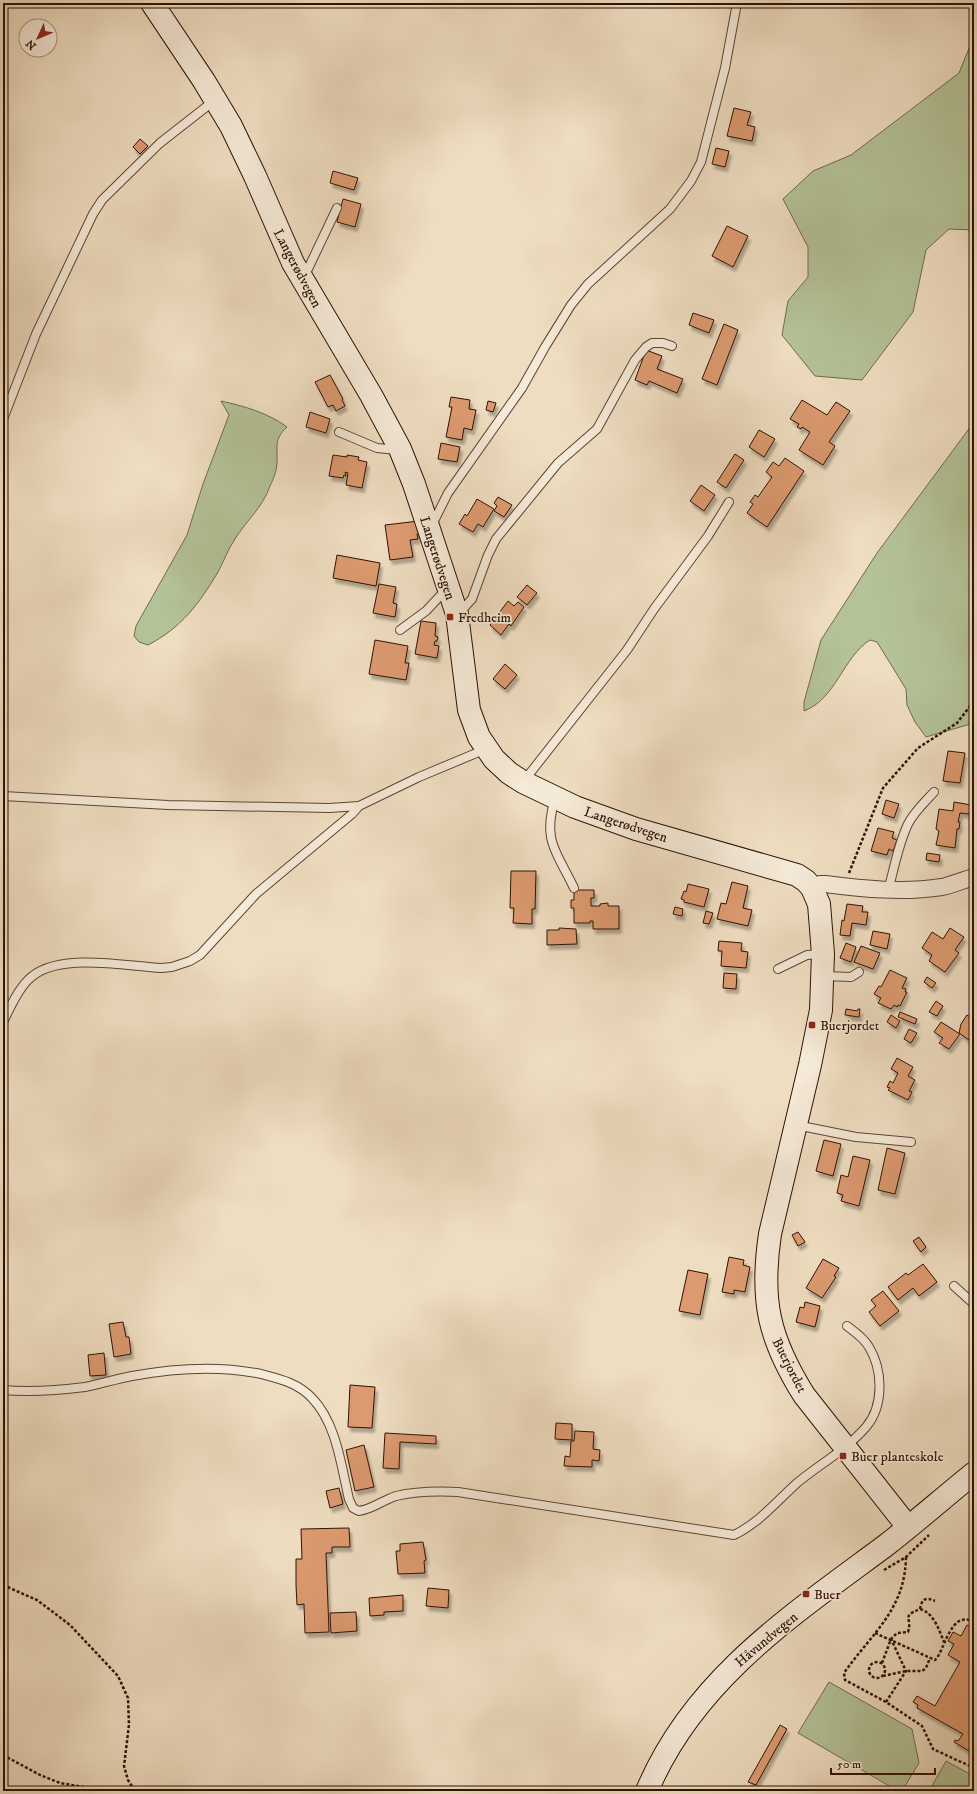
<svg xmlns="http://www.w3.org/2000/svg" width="977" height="1794" viewBox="0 0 977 1794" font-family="'IM FELL DW Pica',serif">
<defs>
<filter id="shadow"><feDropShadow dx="2.5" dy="4.5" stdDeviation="1" flood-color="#0004"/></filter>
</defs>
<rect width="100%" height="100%" fill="#efddc1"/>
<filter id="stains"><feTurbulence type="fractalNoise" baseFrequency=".005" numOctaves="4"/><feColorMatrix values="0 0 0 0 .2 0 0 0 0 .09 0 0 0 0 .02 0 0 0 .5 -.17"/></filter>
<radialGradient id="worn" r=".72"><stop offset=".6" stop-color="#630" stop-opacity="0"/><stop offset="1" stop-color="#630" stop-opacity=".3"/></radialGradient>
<g fill="#b4c297" stroke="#716a4c">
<polygon points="971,3 974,3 974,230 949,229 926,250 913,312 862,380 815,376 782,335 788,301 808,277 808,247 783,199 813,171 851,155 959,73 972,41"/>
<path d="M221,401c23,5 47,12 66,26 -14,13 -9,20 -10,36 0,7 -4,17 -7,23 -7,21 -24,35 -35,53 -7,10 -11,22 -17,33 -19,32 -37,56 -70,73l-9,-3 -5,-6 2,-10 51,-91 16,-51 26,-69z"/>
<path d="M974,422v301l-48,14 -11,-15 -8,-17 -1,-16 -29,-47 -7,-2c-27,17 -34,59 -66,71v-9l17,-62 56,-87z"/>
<polygon points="829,1682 912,1729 919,1763 902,1791 898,1791 798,1733"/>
<polygon points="946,1761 970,1774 973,1779 967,1791 929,1791"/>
</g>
<g fill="#dd9a6f" stroke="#2e1102" filter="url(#shadow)">
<polygon points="734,108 751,112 747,125 755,127 752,141 727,136"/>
<polygon points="140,139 148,146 140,154 133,147"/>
<polygon points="716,148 729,151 725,167 712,164"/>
<polygon points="333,171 358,178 354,190 330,183"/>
<polygon points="343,199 361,204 355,227 337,222"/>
<polygon points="727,226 748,236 733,267 712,256"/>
<polygon points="693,313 714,320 709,333 689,325"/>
<polygon points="724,324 738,330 717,385 702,379"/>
<polygon points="646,350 662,356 657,369 683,379 677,393 649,381 647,385 635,380"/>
<polygon points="330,375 343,399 342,400 345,406 336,411 333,405 328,407 315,382"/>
<polygon points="451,397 470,400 469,409 476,410 472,430 464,428 462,440 446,437 452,407 449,407"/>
<polygon points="802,400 827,415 836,402 850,411 829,442 835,446 823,465 799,450 810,432 802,427 801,429 797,427 799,424 790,419"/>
<polygon points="488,401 496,403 493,412 486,410"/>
<polygon points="310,412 330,419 326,433 306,427"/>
<polygon points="759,430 775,439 764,457 749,447"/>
<polygon points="441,443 460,447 457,462 438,459"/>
<polygon points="735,454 744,460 726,488 717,482"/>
<polygon points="333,455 347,457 347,455 359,457 358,460 367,462 362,488 346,485 348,473 345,472 346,476 344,475 343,478 329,476"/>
<polygon points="785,458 804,471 767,527 747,513 753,504 750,502 755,495 758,497 772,477 766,472 773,462 779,466"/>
<polygon points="701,485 715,495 704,511 690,501"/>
<polygon points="498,497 512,505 504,517 494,511 497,506 494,503"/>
<polygon points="477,499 494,509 483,527 478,524 473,532 459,524 465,514 467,516"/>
<polygon points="419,521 421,533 417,534 418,539 410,540 413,557 390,560 385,525"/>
<polygon points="337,555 380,563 376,586 333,578"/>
<polygon points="379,584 396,587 393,603 397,604 395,617 373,613"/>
<polygon points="527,585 537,593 527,605 517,597"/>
<polygon points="508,601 514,606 518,602 524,607 511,626 509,624 501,635 490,625"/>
<polygon points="421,621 436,623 435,636 438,637 437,641 435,641 434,645 439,646 437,658 415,654"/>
<polygon points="375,640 408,646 405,663 409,663 406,680 369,674"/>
<polygon points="505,664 517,675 505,689 493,679"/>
<polygon points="948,751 965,753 960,783 943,781"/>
<polygon points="886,800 899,804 894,818 882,814"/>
<polygon points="954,802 971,805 969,814 960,813 958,822 960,822 959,829 957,829 955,848 936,845 939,831 936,829 939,809 953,811"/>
<polygon points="878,828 894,832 892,838 897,840 893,851 889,849 887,855 871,851"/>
<polygon points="927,853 940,855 939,862 926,860"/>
<polygon points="511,871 536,871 535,909 532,909 532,924 513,923 514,908 510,908"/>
<polygon points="732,882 748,886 743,908 752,910 748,926 717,919 721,903 726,904"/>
<polygon points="688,884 709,889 704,907 684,902 684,900 681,899 684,891 686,892"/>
<polygon points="574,890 594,890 594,898 591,898 591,906 600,906 600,904 608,903 608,906 619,906 619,929 593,929 593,921 590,921 590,923 574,923 574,908 571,908 571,900 574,900"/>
<polygon points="847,904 863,906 862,912 868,912 866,925 852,923 850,936 840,935 842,920 844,921"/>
<polygon points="675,907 683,909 682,916 673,914"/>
<polygon points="706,911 713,913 709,924 703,923"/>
<polygon points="559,928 576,929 577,944 547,945 547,930 559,930"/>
<polygon points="950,928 964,937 955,950 959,953 945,972 929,961 932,955 922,948 932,932 943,939"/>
<polygon points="873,931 890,934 887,949 870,945"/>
<polygon points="719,941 742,943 741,951 748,952 746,968 721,966 722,951 718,951"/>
<polygon points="846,943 856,947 851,962 840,958"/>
<polygon points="861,946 880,953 873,969 854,962"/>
<polygon points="890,970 907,978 902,988 906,989 905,992 907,992 900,1006 898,1005 897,1007 894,1005 891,1009 878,1003 881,998 874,994 879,986 881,987"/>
<polygon points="724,973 737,974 736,989 723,988"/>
<polygon points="927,977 936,983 932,988 924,982"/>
<polygon points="936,1001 943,1006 937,1016 929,1012"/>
<polygon points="846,1009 857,1011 858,1009 860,1009 859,1017 845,1015"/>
<polygon points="900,1012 917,1019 915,1024 898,1017"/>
<polygon points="974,1012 974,1038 971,1036 969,1040 959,1033 961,1024 967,1015 970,1017"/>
<polygon points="891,1015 900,1021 896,1028 887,1022"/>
<polygon points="941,1022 960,1034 949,1049 939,1043 943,1038 934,1032"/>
<polygon points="909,1029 917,1033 911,1043 904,1039"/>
<polygon points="897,1058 913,1067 908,1076 915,1080 909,1091 912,1092 908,1100 888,1090 890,1088 887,1087 890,1081 893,1083 898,1073 891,1069"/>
<polygon points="824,1140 841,1144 833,1176 816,1171"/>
<polygon points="887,1148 905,1153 895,1194 878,1190"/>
<polygon points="853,1156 870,1160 859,1206 841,1201 843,1195 837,1193 841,1175 848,1177"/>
<polygon points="798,1232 805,1242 798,1246 792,1235"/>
<polygon points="919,1237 926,1247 921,1252 913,1241"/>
<polygon points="729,1257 744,1260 743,1265 750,1267 745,1292 734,1290 734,1294 722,1292"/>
<polygon points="823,1259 839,1268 834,1276 836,1277 822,1298 806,1288"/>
<polygon points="923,1264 937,1282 919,1296 913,1288 898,1300 888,1287 906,1273 908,1275"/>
<polygon points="688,1270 708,1274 700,1315 679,1311"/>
<polygon points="883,1291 899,1311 880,1326 869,1312 876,1306 871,1300"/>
<polygon points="805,1302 820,1306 815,1327 796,1322 800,1307 804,1308"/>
<polygon points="123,1322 126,1337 129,1337 131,1354 114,1357 109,1324"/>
<polygon points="104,1353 106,1375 90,1376 88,1355"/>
<polygon points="350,1385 375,1387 372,1428 348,1427"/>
<polygon points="556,1423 572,1424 572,1440 555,1439"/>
<polygon points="575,1431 594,1432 593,1449 600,1450 599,1461 592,1460 592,1467 564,1466 565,1456 570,1457 571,1441 574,1441"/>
<polygon points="385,1433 436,1436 436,1444 400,1442 399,1469 383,1468"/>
<polygon points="364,1445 374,1487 355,1491 346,1450"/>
<polygon points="339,1488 343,1504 330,1508 326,1491"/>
<polygon points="349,1528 350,1547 332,1547 332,1553 326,1553 329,1632 305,1633 304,1604 297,1605 296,1585 296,1559 302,1559 301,1529"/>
<polygon points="423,1542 426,1560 424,1561 425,1573 398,1574 396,1551 400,1551 400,1544"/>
<polygon points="428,1588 449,1590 448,1608 426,1606"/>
<polygon points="403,1595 403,1611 384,1612 384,1615 370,1616 369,1598"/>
<polygon points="356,1612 357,1631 331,1633 330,1613"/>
<polygon points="967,1625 974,1628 974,1754 954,1742 955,1740 958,1741 963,1734 917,1708 918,1705 913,1702 917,1696 935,1706 960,1662 948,1655 954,1644 948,1641 953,1632 961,1636"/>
<polygon points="780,1725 787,1729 756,1785 748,1782"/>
<polygon points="768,1786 779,1791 766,1791"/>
</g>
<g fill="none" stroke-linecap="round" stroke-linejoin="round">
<g stroke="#5e4432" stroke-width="10">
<g id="lane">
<polyline points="303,276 307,271 337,208"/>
<polyline points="3,419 36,334 93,214 102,200 160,143 215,100"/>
<polyline points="339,432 377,448 397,450"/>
<polyline points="429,524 435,519 448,493 522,388 545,347 571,305 588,284 670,209 691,181 701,162 725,68 737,3"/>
<polyline points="459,613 472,599 488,555 496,539 558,463 597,429 635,360 646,347 652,343 663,343 672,346"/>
<polyline points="400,630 426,611 441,595 447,591"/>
<polyline points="523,782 627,650 654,609 708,536 729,502"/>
<polyline points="3,796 168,805 329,808 359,806 419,777 486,749"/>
<path d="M555,799c-13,42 2,53 19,89"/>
<path d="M888,891c6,-22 10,-46 20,-67 6,-12 17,-22 26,-32"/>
<polyline points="778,969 807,955 822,954"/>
<polyline points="824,976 851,977 859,972"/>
<path d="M3,1022c7,-14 14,-31 25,-42 27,-29 96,-14 133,-12l11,-1 18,-6 10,-6 56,-61 96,-80 7,-8"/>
<polyline points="796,1125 856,1137 911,1142"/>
<polyline points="954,1286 974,1304"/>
<path d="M3,1390c24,2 58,0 82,-3 15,-3 31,-8 47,-11 43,-8 86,-11 129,-2 19,5 37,9 51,24 25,26 29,68 37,101l4,9 6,3c14,-2 24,-11 37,-15 21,-5 41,-5 62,-4l276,43c25,-12 43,-34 63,-52 23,-19 49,-33 69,-56 18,-21 17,-57 3,-80 -5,-9 -14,-15 -22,-21"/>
</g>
</g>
<g stroke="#5e4432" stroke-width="18">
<path id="street" d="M812,888l8,-4h5c39,5 78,9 117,3 10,-2 21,-7 32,-10"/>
</g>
<g stroke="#2e1102" stroke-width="24">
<g id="secondary">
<path d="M152,3l52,78 27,45 24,50 38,87 78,132 29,54 14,35 43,130 12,96 10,27 15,22 15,14 14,9 52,25 61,22 161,46 9,6 6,7 7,16 4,50 -2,56 -11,55 -40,169c-10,67 -1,105 34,161l104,132"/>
<path d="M647,1791c46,-111 145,-176 238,-245 30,-23 59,-49 89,-73"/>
</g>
</g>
<g stroke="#2e1102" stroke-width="2.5" stroke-dasharray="3 2" stroke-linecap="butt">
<polyline points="849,873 883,788 918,748 957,723 974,701"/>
<path d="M906,1557c-1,53 -34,76 -62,116l1,7 41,22 36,24 11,23 41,19"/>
<polyline points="884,1570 906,1557 929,1535"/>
<polyline points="3,1585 37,1600 70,1625 118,1676 128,1698 129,1725 124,1766 128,1780 135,1791"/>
<path d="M920,1609c2,-11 6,-12 15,-8"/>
<path d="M875,1633l60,27c10,-9 15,-51 39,-38"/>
<circle cx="877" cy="1670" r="8"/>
<path d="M882,1663l9,-24 6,-6 11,-1c5,-15 -8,-15 12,-23 14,4 19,21 24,33"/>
<polyline points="883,1676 906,1671 922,1671 926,1668 930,1658"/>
<polyline points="886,1702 906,1671 891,1639"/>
<polyline points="3,1755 40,1775 60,1783 107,1791"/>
</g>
<use href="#lane" stroke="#f5e9d7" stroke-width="8"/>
<use href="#street" stroke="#f5e9d7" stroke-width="16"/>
<use href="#secondary" stroke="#f5e9d7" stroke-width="22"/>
</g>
<g fill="#8f2418" stroke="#f5e9d7" stroke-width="1.5">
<rect x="446" y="613" width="8" height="8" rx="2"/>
<rect x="808" y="1021" width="8" height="8" rx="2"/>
<rect x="839" y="1452" width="8" height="8" rx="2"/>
<rect x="802" y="1590" width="8" height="8" rx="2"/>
</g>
<g text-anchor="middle" stroke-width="3.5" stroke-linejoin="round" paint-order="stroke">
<g font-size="14" fill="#2e1102" stroke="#f5e9d7">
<text transform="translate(298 268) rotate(62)" y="5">Langerødvegen</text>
<text transform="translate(438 558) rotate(72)" y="5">Langerødvegen</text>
<text transform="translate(626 824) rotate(18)" y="5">Langerødvegen</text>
<text transform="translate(790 1365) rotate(63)" y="5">Buerjordet</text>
<text transform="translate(766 1639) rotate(-40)" y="5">Håvundvegen</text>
</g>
<g font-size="14" fill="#2e1102" stroke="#f5e9d7" text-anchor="start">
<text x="458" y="622">Fredheim</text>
<text x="820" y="1030">Buerjordet</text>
<text x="851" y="1461">Buer planteskole</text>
<text x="814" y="1599">Buer</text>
</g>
</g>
<rect width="977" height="1794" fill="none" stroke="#efddc1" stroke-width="16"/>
<rect x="4" y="4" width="969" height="1786" fill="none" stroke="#2e1102" stroke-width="2"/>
<rect x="8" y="8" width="961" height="1778" fill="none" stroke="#2e1102"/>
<g transform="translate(38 38) rotate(226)"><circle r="19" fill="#f5e9d7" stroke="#a59382"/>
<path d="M0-3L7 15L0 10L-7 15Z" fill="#8f2418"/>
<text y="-6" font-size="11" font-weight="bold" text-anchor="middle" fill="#2e1102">N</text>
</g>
<path d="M831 1768v6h104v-6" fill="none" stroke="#2e1102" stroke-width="2"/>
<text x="837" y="1768" font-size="12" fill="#2e1102" stroke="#f5e9d7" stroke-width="3" paint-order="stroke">50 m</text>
<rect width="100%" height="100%" filter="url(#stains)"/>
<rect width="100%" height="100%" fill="url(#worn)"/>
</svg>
